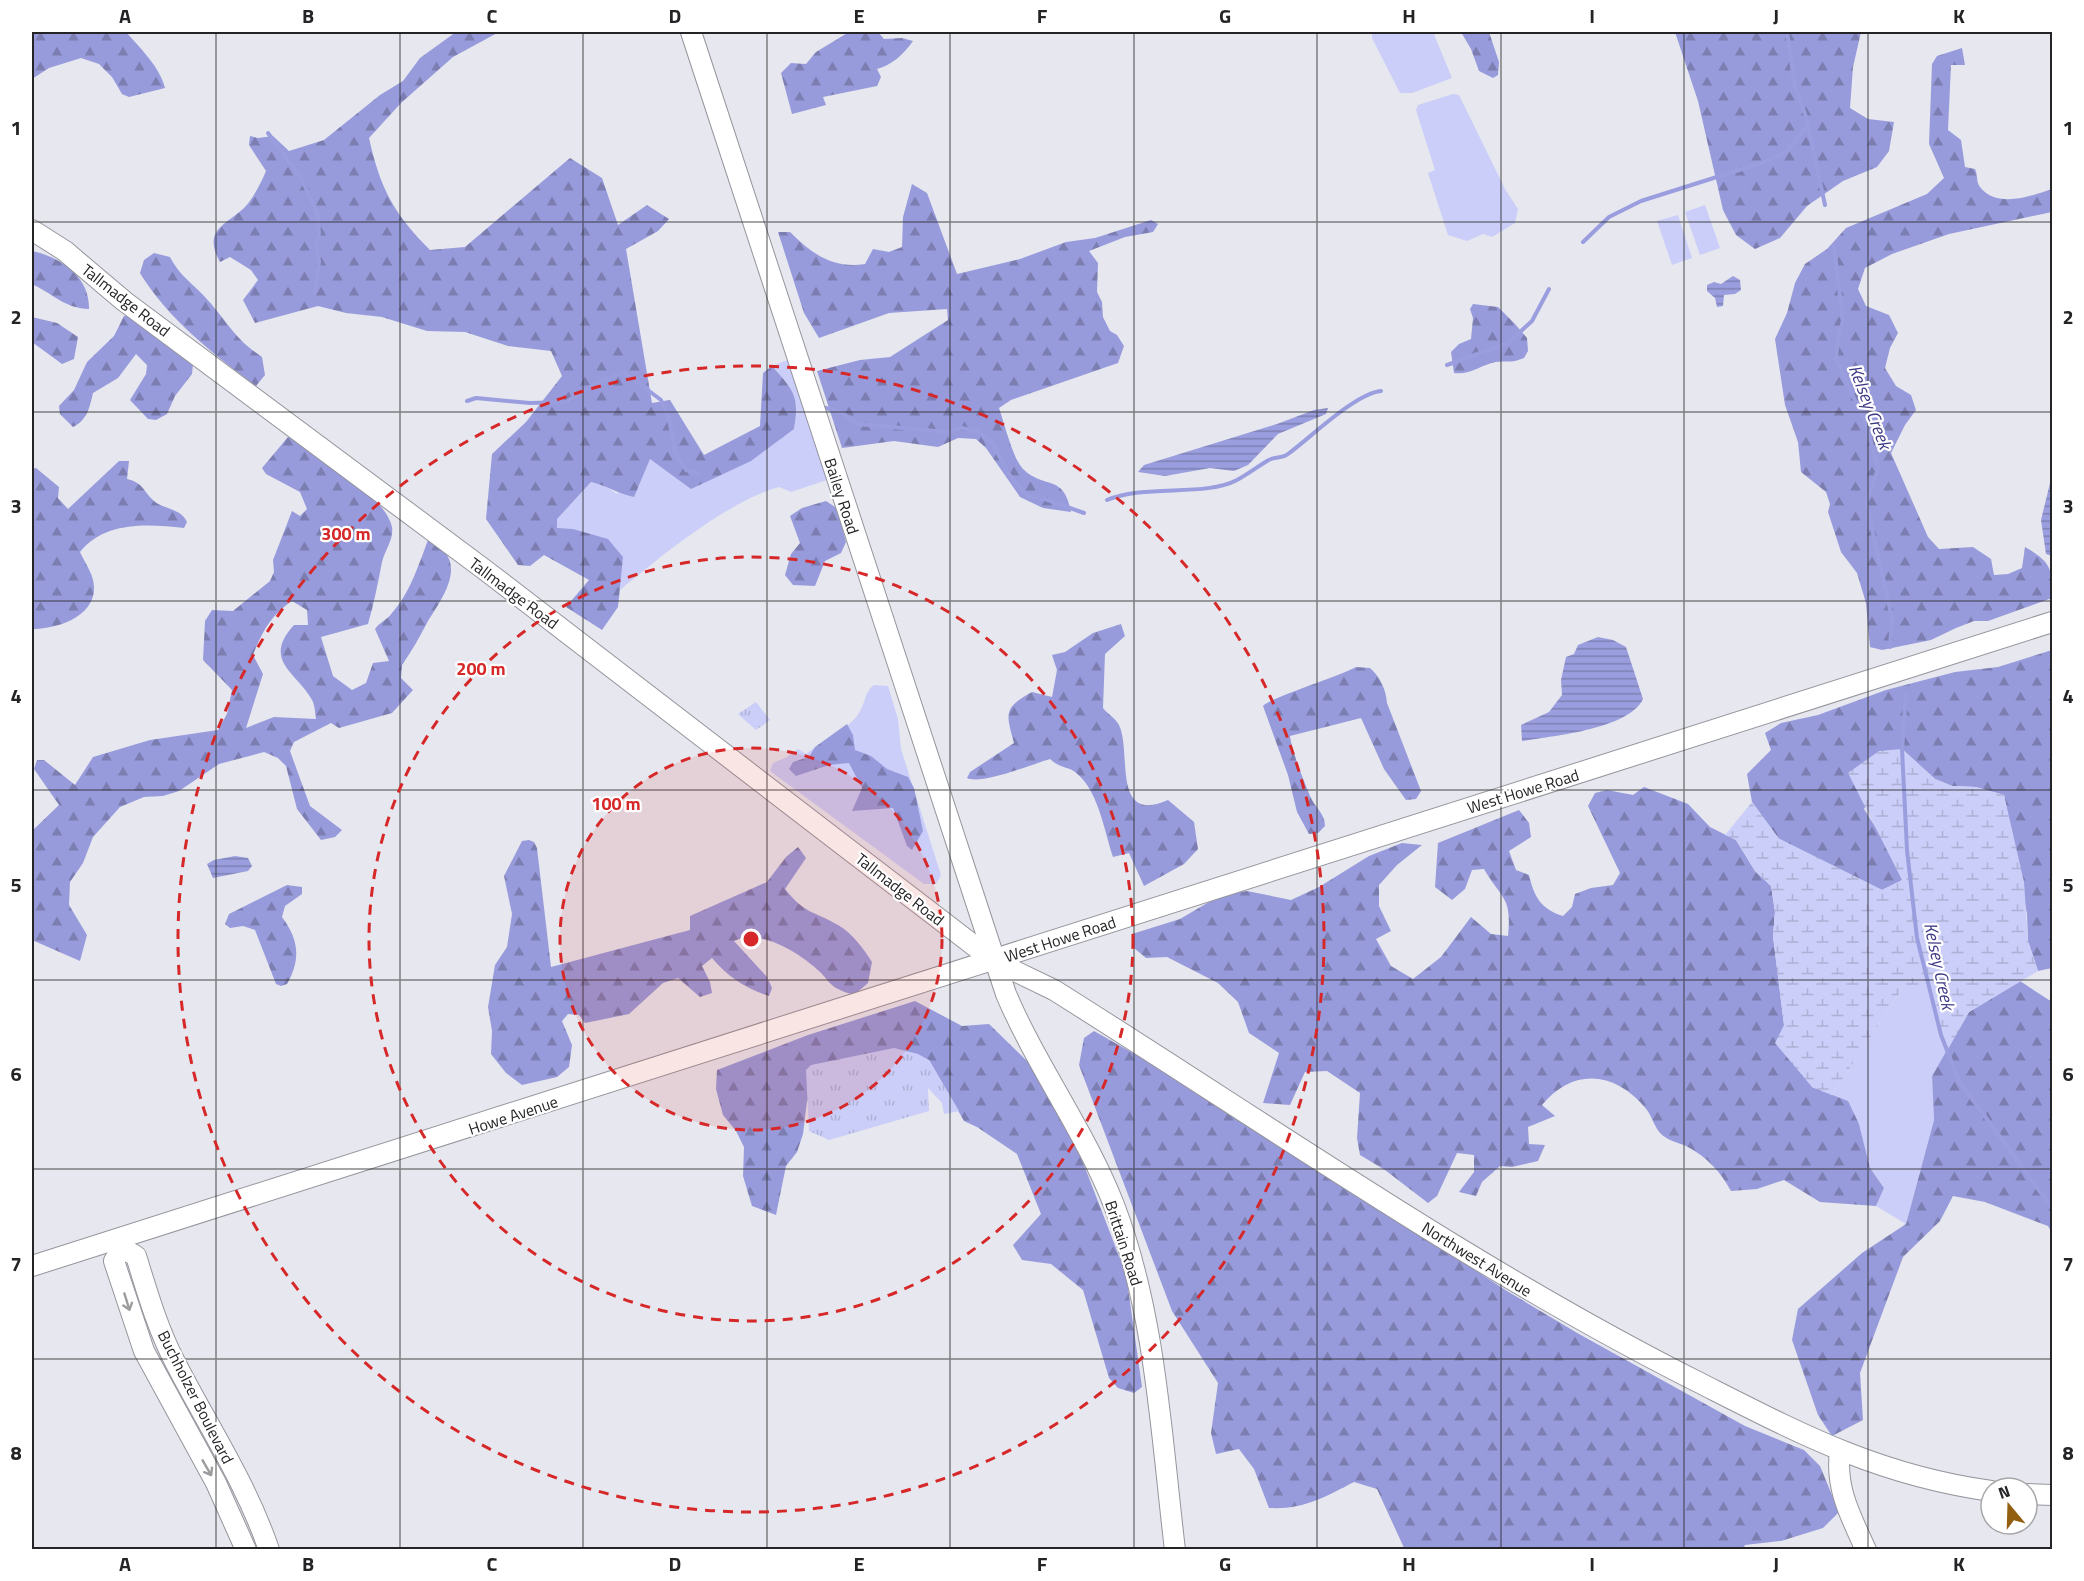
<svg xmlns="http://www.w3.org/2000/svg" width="2084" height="1581" viewBox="0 0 2084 1581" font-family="'Titillium Web',sans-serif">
<defs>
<pattern id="forest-firs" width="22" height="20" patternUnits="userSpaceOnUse" patternTransform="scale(1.5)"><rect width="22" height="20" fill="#989bdb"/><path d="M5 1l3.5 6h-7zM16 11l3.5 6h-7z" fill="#7c7eb2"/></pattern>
<pattern id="wetland-marsh" width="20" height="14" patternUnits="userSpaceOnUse" patternTransform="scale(1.5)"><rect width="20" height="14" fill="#cbcef8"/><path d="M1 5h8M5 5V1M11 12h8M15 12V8" fill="none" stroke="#aeb1d5"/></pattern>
<pattern id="park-tufts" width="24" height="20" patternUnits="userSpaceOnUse" patternTransform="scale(1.5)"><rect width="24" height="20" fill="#cbcef8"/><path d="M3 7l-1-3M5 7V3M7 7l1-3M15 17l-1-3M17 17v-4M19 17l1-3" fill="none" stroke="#aeb1d5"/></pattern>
<pattern id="water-rules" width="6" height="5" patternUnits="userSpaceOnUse" patternTransform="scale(1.5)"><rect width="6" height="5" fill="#9b9ede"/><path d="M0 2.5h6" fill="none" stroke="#7e81b4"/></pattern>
</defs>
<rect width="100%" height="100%" fill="#e6e7ef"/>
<g fill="#cbcef8">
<polygon points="1372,32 1433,32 1452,78 1412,93 1400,93 1372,38"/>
<polygon points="1453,94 1459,95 1505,189 1518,209 1515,223 1492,237 1483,234 1467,241 1448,235 1428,173 1435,170 1416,110 1418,105"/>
<polygon points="1705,205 1720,248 1700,255 1685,212"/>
<polygon points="1678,215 1692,258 1672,265 1657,221"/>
<path d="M790,359l37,121 -36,12 -12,-5c-51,14 -118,69 -159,103l-64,-62v-9l35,-37 12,2 14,10 33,-35 18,11 126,-41c6,-34 -1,-39 -22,-63z"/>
<path d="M874,685l14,1 10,33 3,30 40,126 -5,9h-12l-154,-113 3,-8 14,-6 11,-8 8,5c16,-12 42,-24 53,-41 6,-9 6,-22 15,-28z"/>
<polygon points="1903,988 1929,988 1947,1051 1932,1076 1934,1120 1906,1224 1876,1206 1884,1188 1870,1168 1859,1124 1832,1095"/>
</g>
<g fill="url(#forest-firs)" fill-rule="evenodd">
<path d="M32,32h74l8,2 12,-2c14,16 34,35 39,56l-36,9 -7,-3 -10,-17 -13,-13 -18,-6 -32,10 -17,11z"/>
<path d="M456,32h43l-46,25 -52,46 -32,35c11,50 25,76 61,112l35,-3 105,-89 32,20 16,47 29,-20 22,14 -11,12 -32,18 26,154 18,-3 34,55 56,-29 3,-53 9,-7c21,24 28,29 22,63l-43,32 -60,28 -41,-30 -16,38c-16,-3 -28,-12 -43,-15l-34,37v9l16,1 35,10 15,18 -5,50 -16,23 -36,-23 23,-27 -45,-25 -14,11 -12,-1 -32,-46 6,-65 34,-32 36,-46 -11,-25 -43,-5 -43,-14 -38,-1 -45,-14 -36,-4 -28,-7 -63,17 -12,-23 15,-20 -7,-10 -21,-13 -10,5c-18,-32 6,-37 24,-54 9,-9 17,-25 22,-37l-17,-26 1,-9 8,2 15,-2 16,15 35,-11 56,-45 23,-14 17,-23z"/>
<path d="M849,32h29l6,7 18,-1 11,3c-9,13 -21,24 -36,28l4,8 -4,9 -54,11 3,8 -34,9 -11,-41 10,-10 15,1 10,-12z"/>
<polygon points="1461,32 1489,32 1499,62 1498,75 1493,78 1479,71 1471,49"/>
<polygon points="1675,32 1861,32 1853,67 1850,108 1868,119 1894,122 1889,151 1877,167 1843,181 1807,206 1780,238 1755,249 1736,235 1723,210 1698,101"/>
<path d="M1962,48l3,17h-14l-3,65 13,10 4,27 10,2c3,6 1,13 5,18 17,22 51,9 72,2v23l-103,22 -57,20 -27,14 -7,21 8,17 23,9 9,18 -8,15 -5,20 11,18 15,9 5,15 -11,15 -14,28 37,84 11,12 34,-2 18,12 3,16 14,-1 14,-6 3,-21c26,15 28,22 27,51l-64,23h-14l-18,7 -25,12 -49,10 -12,-3 -4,-44 -9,-30 -16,-21 -13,-40 2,-8 -4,-12 -25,-20 -3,-30 -13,-37 -10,-66 12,-26 8,-30 10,-19 22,-15 19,-21 81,-34 17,-16 -15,-34 3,-80 5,-8z"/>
<path d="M912,184l15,9 30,81 63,-15 46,-17 29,-4 56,-18 7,4 -5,8 -28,5 -36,14 9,12 -1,29 5,10 1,15 7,14 7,4 7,11 -6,17 -107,37 -12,8c5,14 14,51 24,61 22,21 41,4 48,43l-28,-4 -23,-11 -34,-49 -10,-9 -18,-1 -20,9 -44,-6 -52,7 -25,-77 43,-11 30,-3 58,-37 -1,-11 -58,4 -70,25 -15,-25 -26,-81h12c22,22 43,37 75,32l8,-15 16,3 13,-5 1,-30z"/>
<path d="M32,251c29,6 58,26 57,58 -24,-1 -33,-13 -55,-24l-2,14z"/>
<path d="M154,253l16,4c10,19 20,24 34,39 22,23 29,42 58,61l3,18 -9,11c-43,-32 -88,-67 -116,-113l4,-13z"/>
<path d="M1473,304l25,3 17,17 12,14 1,13 -4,7c-15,6 -17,2 -28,4 -16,3 -25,13 -42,11l-3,-21 8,-8 12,-5 2,-21 -3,-9z"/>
<path d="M131,315l62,49 -1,10 -17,22 -8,18 -11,6 -8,-1 -18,-19 16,-26 1,-9 -11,-11 -18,24 -25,15c-3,13 -6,28 -20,34l-13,-13 -1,-8 15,-16 13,-28 27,-26 10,-20z"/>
<polygon points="32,317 57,323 78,337 74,359 62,364 32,342"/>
<path d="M288,437l14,7c24,18 83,52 90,83 2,12 -7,23 -10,35 -4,21 -8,41 -14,62l-47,13 12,39 19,14 14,-7 7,-20 16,-2 -14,-32c5,-7 12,-9 17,-16 18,-20 27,-49 36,-73 42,19 17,54 0,81 -8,15 -16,30 -26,44l-1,13 12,12 -21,23 -53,15 -8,-5 -37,19 -4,9 20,55 32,24 -7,7 -14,3 -24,-31 -11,-43 -8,-8 -14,-6 -45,12 -40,27 -16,5 -19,1 -24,10 -27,30 -10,26 -13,19 -1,23 18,30 -7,26 -48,-21v-109l27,-26 -25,-36 3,-9h7l31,25 18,-28 57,-17 68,-10 9,-16 5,-24 -29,-30 2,-39 7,-11 21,1 37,-30 4,-9 -1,-12 19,-49 8,5 7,-7 -7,-17 -34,-18 -4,-6zM292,601l15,9 1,15h-14c-33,36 4,48 18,75 3,5 3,13 4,19l-42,-2 -28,11 17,-54 -10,-19c9,-23 18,-40 39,-54z"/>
<path d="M119,461h10l-2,18c16,4 15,10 25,20 10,11 28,8 35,23l-3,6c-37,-4 -79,-7 -104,24 5,11 14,23 14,35 1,30 -38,42 -62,42v-160l4,-1 23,19 -1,11 10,11z"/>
<polygon points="826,501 838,509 846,542 841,553 825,561 815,586 793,585 785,575 791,554 800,543 790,516 802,508"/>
<path d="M1121,624l4,12 -20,18 -2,54c4,5 13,11 16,17 13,27 -8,100 49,75l26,22 4,27 -14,15 -40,22 -15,-33 -16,4c-9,-27 -15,-68 -38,-85 -8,-6 -14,-3 -25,-13 -17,5 -69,26 -83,19l3,-6 44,-29c-8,-30 -11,-35 18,-51l20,5 5,-27 -5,-15 13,-3 28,-19z"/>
<polygon points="2052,650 2052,968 2038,971 2028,941 2027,914 2004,795 1976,787 1952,786 1935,779 1902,749 1864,809 1885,842 1903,880 1882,890 1779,839 1752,802 1747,774 1771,750 1765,733 1781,723 1818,715 1886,690 1955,672 1998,667"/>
<path d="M1356,667l14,1c10,9 16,21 17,35l34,88 -5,8 -10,1 -22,-31 -23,-51 -71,18c2,16 14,45 20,60 5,12 15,17 15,30l-7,7 -9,1 -12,-22 -9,-37 -25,-69c7,-8 77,-30 93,-39z"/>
<polygon points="847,724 853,735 855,750 871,756 887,769 908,777 914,788 923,831 912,850 907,846 893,808 852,811 862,788 849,763 829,765 796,776 789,769 793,762 809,757 815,747"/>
<path d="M1644,787l44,17 22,23 26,13 19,31 16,15 4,26 -2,24 11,89 28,62 36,14 11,23 11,44 14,20 -8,18 -56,-4 -36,-22 -27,9 -26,2c-11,-20 -24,-34 -45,-45 -7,-3 -19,-6 -25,-12 -6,-6 -9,-17 -14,-24 -30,-38 -73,-44 -105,-5l13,11 -27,11 1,17 16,1 -7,16 -26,6 -12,-1 -18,16 -6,14 -17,-4 15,-20v-17l-17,-2 -20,43 -9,7 -43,-33 -25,-15 -3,-17 3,-45 -33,-22 -22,1 -15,33 -27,-2 16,-50 -30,-20 -11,-31 -20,-19 -51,-26 -21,1 -12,-10 -2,-14 48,-15 41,-24 26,-4 44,9 28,-13 50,-31 33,-13 20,2 -25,20 -18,20v21l12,25 -15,8 15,27 22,13 28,-22 30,-40 20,17 17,2c4,-40 -6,-36 -24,-67l-12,1 -7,19 -13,11 -17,-13 3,-44 81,-33 10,13 2,14 -22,14 7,19 13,5c5,22 12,34 34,41l9,-9 3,-13 16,-6 22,-3 7,-12 -32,-67 7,-13 12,-3 26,5z"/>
<path d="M529,840l5,2 3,6 14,119 139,-37v-14l77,-34 19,-25 12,-10 8,11 -21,31c21,26 27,21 53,36 15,9 25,23 34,37l-4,21 -14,12c-6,-2 -13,-4 -18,-7 -7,-4 -11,-12 -17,-17 -19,-18 -59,-43 -85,-30l33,36 5,11 -3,8c-24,-8 -41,-19 -57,-38l-10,8 8,16 2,11 -12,4 -22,-19 -15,5 -34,31 -44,9 -6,-8 -11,-1 -6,7 10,24 -3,22 -12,10 -35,8 -16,-12 -15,-19 1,-23 -4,-24 7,-42 12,-18 5,-33 -8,-38 18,-35z"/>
<path d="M287,885l15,2v7l-17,12 -3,11c17,23 19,42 5,67l-6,2 -5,-2 -21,-54 -12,-4 -13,2 -5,-4 4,-10z"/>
<polygon points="2020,981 2052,1002 2052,1233 2048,1226 1985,1202 1953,1196 1940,1221 1903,1257 1860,1373 1863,1420 1832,1436 1818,1415 1792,1340 1798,1309 1862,1253 1906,1224 1934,1120 1932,1076 1969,1012"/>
<polygon points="915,1001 962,1026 989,1024 1029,1063 1061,1116 1084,1165 1126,1274 1142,1387 1134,1393 1118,1388 1109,1378 1083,1290 1051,1264 1022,1260 1013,1245 1041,1214 1017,1154 977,1127 964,1121 929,1060 807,1101 803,1134 797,1152 786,1166 776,1215 752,1206 743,1176 744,1147 736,1131 723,1115 716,1089 717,1070 808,1035"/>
<path d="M1094,1031l118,67 295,193 72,43 166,92 59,24 16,16 19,46 -16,16 -42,13 -36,4 -2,4 -338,1 -28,-61 -23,-7c-29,15 -51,28 -85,26l-15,-39 -15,-20 -23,5 -5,-21 7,-50 -46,-72 -93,-246 5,-27z"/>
</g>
<polygon fill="url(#wetland-marsh)" points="1902,749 1935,779 1952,786 1976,787 2004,795 2024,882 2028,941 2038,971 1969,1012 1947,1051 1929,988 1903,988 1832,1095 1812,1087 1775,1043 1784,1025 1773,936 1775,912 1771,886 1755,871 1736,840 1725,835 1752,802 1778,838 1882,890 1902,880 1848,773 1879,751"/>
<g fill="url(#park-tufts)">
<polygon points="756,702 770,720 756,730 738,714"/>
<polygon points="894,1048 918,1054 929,1060 959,1111 944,1114 942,1103 928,1088 929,1111 829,1140 809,1131 806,1070 811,1065"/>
</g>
<g fill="url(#water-rules)">
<polygon points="1733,276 1740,280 1741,290 1735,294 1724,295 1723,306 1717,307 1715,298 1707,291 1707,285 1714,282 1721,284"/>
<polygon points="1328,408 1326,414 1278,434 1248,465 1234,471 1210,468 1165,476 1138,472 1144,465 1277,424 1314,410"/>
<polygon points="2052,475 2052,556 2046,554 2041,520"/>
<path d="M1598,637l15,3 13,7 17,52c-14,30 -90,37 -121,42l-1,-16 28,-13 13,-17 -1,-15 5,-23 8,-3 4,-9z"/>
<polygon points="235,856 248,858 252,866 248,871 213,878 207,864 214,860"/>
</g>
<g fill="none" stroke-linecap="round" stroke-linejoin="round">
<g stroke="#9b9ede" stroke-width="4">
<polyline points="1787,32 1795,87 1806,117 1825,205"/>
<polyline points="268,133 301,178 317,212 319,233 316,245 319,261 315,293"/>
<polyline points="1583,242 1609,217 1641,201 1761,163 1785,153 1808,125"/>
<polyline points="1834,247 1843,321 1838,338 1836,358 1867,427 1878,469 1866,502 1892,618 1890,647"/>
<polyline points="1447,365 1508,343 1532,321 1549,289"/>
<polyline points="467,401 476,398 530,403 566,402 595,384 624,372 661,400 669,419 675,452 686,470 698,473"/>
<polyline points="826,408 842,413 858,424 947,432 962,428 979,432 992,442 1008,473 1027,496 1045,499 1084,513"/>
<path d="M1107,500c39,-16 98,-3 130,-20 11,-6 20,-13 30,-19 7,-5 15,-2 21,-7 22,-16 68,-61 93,-63"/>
<polyline points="1906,695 1902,749 1907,850 1917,938 1941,1035 1959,1081 2052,1208"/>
</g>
<g stroke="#95959d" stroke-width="22">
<g id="secondary">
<path d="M691,32l315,962c31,73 79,137 108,211 42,110 47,229 61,345"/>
<path d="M32,230l33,21 59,50 361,269 509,391 60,29c212,133 418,278 642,391 101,51 180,94 295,110"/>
<path d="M119,1239l3,9 14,8c11,35 21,71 38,104 32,63 72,122 95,190"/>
<polyline points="122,1248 114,1261 144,1351 216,1483 246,1550"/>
<polyline points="32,1266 2052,622"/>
<path d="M1840,1452c-5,36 11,65 26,98"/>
<polyline points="2027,1494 2052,1495"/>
</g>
</g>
<use href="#secondary" stroke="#fff" stroke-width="20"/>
</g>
<defs><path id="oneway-shaft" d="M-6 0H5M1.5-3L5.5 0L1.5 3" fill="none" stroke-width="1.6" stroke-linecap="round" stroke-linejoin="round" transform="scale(1.5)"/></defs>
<g stroke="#9c9c9e">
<use href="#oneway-shaft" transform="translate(127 1302) rotate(73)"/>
<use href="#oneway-shaft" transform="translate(207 1468) rotate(60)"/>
</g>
<path fill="none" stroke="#242427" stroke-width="1.5" stroke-opacity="0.55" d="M216,32v1518M400,32v1518M583,32v1518M767,32v1518M950,32v1518M1134,32v1518M1317,32v1518M1501,32v1518M1684,32v1518M1868,32v1518M32,222h2020M32,412h2020M32,601h2020M32,790h2020M32,980h2020M32,1169h2020M32,1359h2020"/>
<circle cx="751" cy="939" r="191" fill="#d62828" fill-opacity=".12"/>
<g fill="none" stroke="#d62828" stroke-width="3" stroke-dasharray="10 8">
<circle cx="751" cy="939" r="191"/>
<circle cx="751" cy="939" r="382"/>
<circle cx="751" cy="939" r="573"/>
</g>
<g text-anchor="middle" stroke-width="4.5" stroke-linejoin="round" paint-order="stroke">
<g font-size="16" fill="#242427" stroke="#fff">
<text transform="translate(126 300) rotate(38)" y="6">Tallmadge Road</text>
<text transform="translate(842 496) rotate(72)" y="6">Bailey Road</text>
<text transform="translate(514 593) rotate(37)" y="6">Tallmadge Road</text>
<text transform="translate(1523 791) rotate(-17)" y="6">West Howe Road</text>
<text transform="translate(900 889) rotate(38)" y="6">Tallmadge Road</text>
<text transform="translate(1060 939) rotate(-18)" y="6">West Howe Road</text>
<text transform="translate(513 1115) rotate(-18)" y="6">Howe Avenue</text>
<text transform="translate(1124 1243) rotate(72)" y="6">Brittain Road</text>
<text transform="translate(1477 1259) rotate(32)" y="6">Northwest Avenue</text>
<text transform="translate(196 1397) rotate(63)" y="6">Buchholzer Boulevard</text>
</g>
<g font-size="18" font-style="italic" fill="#3d3985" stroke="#fff">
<text transform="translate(1870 407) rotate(69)" y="6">Kelsey Creek</text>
<text transform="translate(1939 966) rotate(78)" y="6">Kelsey Creek</text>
</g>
</g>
<circle cx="751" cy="939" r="9" fill="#d62828" stroke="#fff" stroke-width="3"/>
<g font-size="18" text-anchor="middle" font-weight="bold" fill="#d62828" stroke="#fff" stroke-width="4.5" stroke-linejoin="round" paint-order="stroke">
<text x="346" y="540">300 m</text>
<text x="481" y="675">200 m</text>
<text x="616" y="810">100 m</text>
</g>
<rect width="2084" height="1581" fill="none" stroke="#ffffff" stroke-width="66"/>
<g transform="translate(2009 1506) rotate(341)"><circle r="28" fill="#ffffff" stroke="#a7a7a9" stroke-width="1.5"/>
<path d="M0-4.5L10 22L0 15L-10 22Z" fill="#925f10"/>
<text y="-9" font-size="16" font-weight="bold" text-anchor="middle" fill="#242427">N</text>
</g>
<rect x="33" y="33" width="2018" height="1515" fill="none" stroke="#242427" stroke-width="2"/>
<g font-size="20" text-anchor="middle" font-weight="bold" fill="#242427">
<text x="125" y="23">A</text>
<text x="308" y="23">B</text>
<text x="492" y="23">C</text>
<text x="675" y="23">D</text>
<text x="859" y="23">E</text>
<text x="1042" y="23">F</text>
<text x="1225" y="23">G</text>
<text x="1409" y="23">H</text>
<text x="1592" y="23">I</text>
<text x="1776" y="23">J</text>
<text x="1959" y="23">K</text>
<text x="16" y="135">1</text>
<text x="2068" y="135">1</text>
<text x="16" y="324">2</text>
<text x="2068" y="324">2</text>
<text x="16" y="513">3</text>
<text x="2068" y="513">3</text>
<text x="16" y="703">4</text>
<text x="2068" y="703">4</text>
<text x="16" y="892">5</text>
<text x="2068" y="892">5</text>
<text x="16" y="1081">6</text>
<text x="2068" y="1081">6</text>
<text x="16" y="1271">7</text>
<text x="2068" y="1271">7</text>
<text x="16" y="1460">8</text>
<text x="2068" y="1460">8</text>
<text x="125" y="1571">A</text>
<text x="308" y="1571">B</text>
<text x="492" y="1571">C</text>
<text x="675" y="1571">D</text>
<text x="859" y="1571">E</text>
<text x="1042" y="1571">F</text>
<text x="1225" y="1571">G</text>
<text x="1409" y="1571">H</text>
<text x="1592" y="1571">I</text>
<text x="1776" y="1571">J</text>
<text x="1959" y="1571">K</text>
</g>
</svg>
